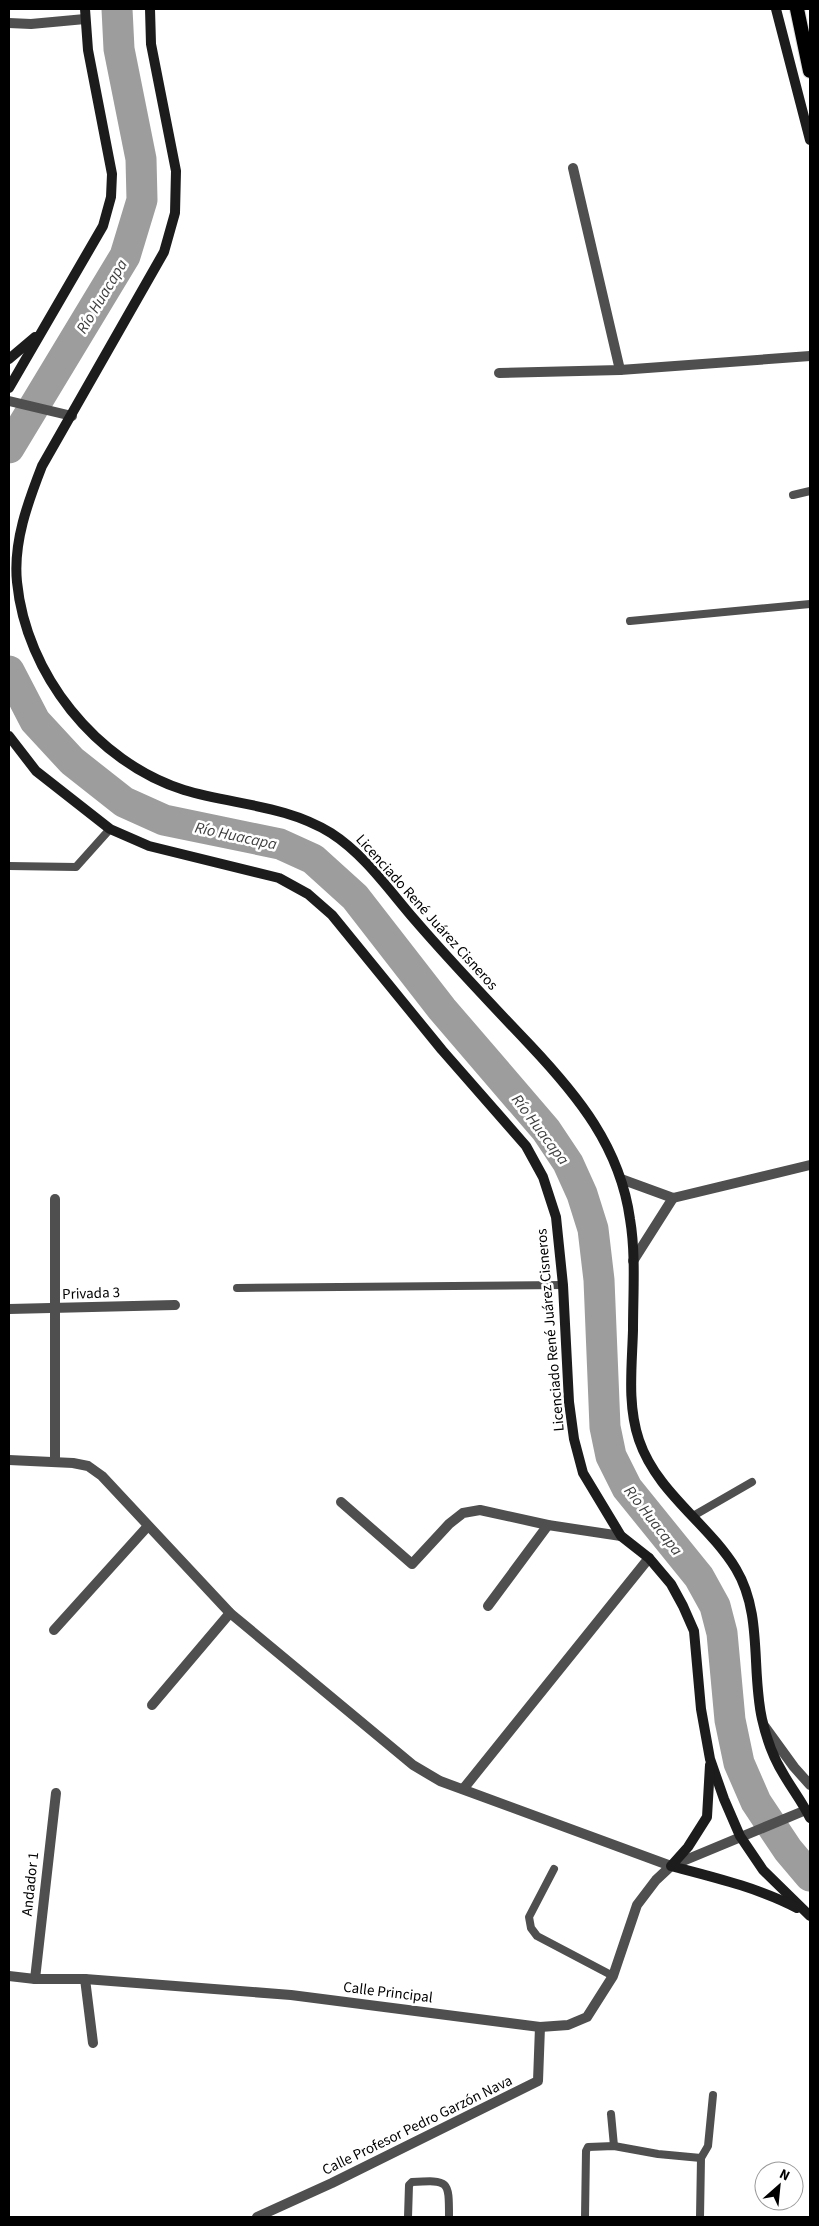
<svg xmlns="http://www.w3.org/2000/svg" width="819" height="2226" viewBox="0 0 819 2226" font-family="'Source Sans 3',sans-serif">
<rect width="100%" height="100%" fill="#fff"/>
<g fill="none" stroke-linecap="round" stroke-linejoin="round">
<g stroke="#9d9d9d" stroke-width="31">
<polyline points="9,448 125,256 142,200 141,159 119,49 117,9"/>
<polyline points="9,671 35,721 72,761 124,802 164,820 280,844 313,859 355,897 442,1009 546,1130 568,1163 582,1194 593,1229 599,1280 605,1427 611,1456 627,1488 699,1577 715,1606 722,1633 730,1720 739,1763 756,1802 788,1850 810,1876"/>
</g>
<g stroke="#dbdbdb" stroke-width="16">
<polyline id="trunk" points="797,9 810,71"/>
</g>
<g stroke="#4f4f4f" stroke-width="8">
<polyline points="793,495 810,491"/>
<polyline points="630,621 810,604"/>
<polyline points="9,866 76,867 110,829"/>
<polyline points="237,1288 563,1285"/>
<polyline points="693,1516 752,1482"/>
<polyline points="554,1869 529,1917 531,1928 537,1936 613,1976"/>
<polyline points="611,2114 614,2146"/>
<path d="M408,2217l1,-32 3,-3c37,-2 37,-2 37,35"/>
<polyline points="585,2217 586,2151 588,2147 614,2146 658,2154 701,2158"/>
<polyline points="700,2217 701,2158 708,2146 713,2095"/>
</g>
<g stroke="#4f4f4f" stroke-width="10">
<polyline points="9,23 31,24 85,19"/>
<polyline points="573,168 620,370"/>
<polyline points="499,373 620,370 810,356"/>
<polyline points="621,1179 673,1198 810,1165"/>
<polyline points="633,1261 673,1198"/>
<polyline points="9,1309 175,1305"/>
<polyline points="9,1460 73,1463 88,1466 102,1476 230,1613 413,1765 440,1781 671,1866 806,1810 810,1811"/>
<polyline points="55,1462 55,1199"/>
<polyline points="341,1502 412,1564 449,1524 463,1513 480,1510 548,1525 621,1536"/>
<polyline points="488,1606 548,1525"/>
<polyline points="54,1630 148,1526"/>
<polyline points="152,1705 230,1613"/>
<polyline points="765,1727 794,1767 810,1785"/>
<polyline points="464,1788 649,1558"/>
<polyline points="9,1976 35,1979 85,1979 291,1995 540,2027 568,2025 587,2017 613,1976 637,1905 656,1880 671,1866"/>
<polyline points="35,1979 56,1793"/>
<polyline points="85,1979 93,2043"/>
<polyline points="257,2217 332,2183 538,2081 540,2027"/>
</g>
<polyline stroke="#4f4f4f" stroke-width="10" points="9,401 72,416"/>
<g stroke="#1c1c1c" stroke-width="10">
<path d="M150,9l1,35 25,127 -1,42 -11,39 -122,214c-14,36 -29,76 -25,116 9,92 79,180 167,208 50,15 102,15 147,43 33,21 58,57 83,86 37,43 76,84 116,126 48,51 90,102 100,174 6,36 3,74 3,111 -1,36 -6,75 6,110 18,53 69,83 97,129 27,45 15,101 26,150 4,18 12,40 22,56 8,14 19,28 26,43"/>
<polyline points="776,9 810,140"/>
<polyline points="9,359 35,337"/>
<polyline points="9,388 103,226 111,197 112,174 88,50 85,9"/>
<polyline points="9,736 36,771 110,829 149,846 279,878 308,894 332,915 442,1050 526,1146 543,1177 556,1217 563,1285 569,1402 574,1439 583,1473 621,1536 649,1558 671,1584 683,1606 694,1631 701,1709 710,1759 724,1799 740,1836 763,1870 810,1916"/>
<path d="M710,1765l-3,52 -19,30 -17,19c42,11 88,22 126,42"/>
</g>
<use href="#trunk" stroke="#000" stroke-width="14"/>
</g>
<g text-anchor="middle" stroke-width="5" stroke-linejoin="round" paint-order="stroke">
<g font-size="15" fill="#000" stroke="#fff">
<text transform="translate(427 912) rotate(48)" y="5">Licenciado René Juárez Cisneros</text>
<text transform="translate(91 1293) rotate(-2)" y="5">Privada 3</text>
<text transform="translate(550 1330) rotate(-95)" y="5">Licenciado René Juárez Cisneros</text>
<text transform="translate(30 1884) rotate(-84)" y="5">Andador 1</text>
<text transform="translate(388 1992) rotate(7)" y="5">Calle Principal</text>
<text transform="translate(417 2125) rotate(-26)" y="5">Calle Profesor Pedro Garzón Nava</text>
</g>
<g font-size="16" font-style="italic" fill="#3e3e3e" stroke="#fff">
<text transform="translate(101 296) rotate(-59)" y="6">Río Huacapa</text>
<text transform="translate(236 835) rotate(12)" y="6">Río Huacapa</text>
<text transform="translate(541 1129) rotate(53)" y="6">Río Huacapa</text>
<text transform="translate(654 1520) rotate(52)" y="6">Río Huacapa</text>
</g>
</g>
<rect width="819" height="2226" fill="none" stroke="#000000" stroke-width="20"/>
<g transform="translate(779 2186) rotate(27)"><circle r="24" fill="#ffffff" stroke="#999999"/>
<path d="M0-4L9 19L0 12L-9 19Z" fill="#000000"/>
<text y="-8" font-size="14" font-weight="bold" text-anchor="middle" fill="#000000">N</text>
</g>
</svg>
